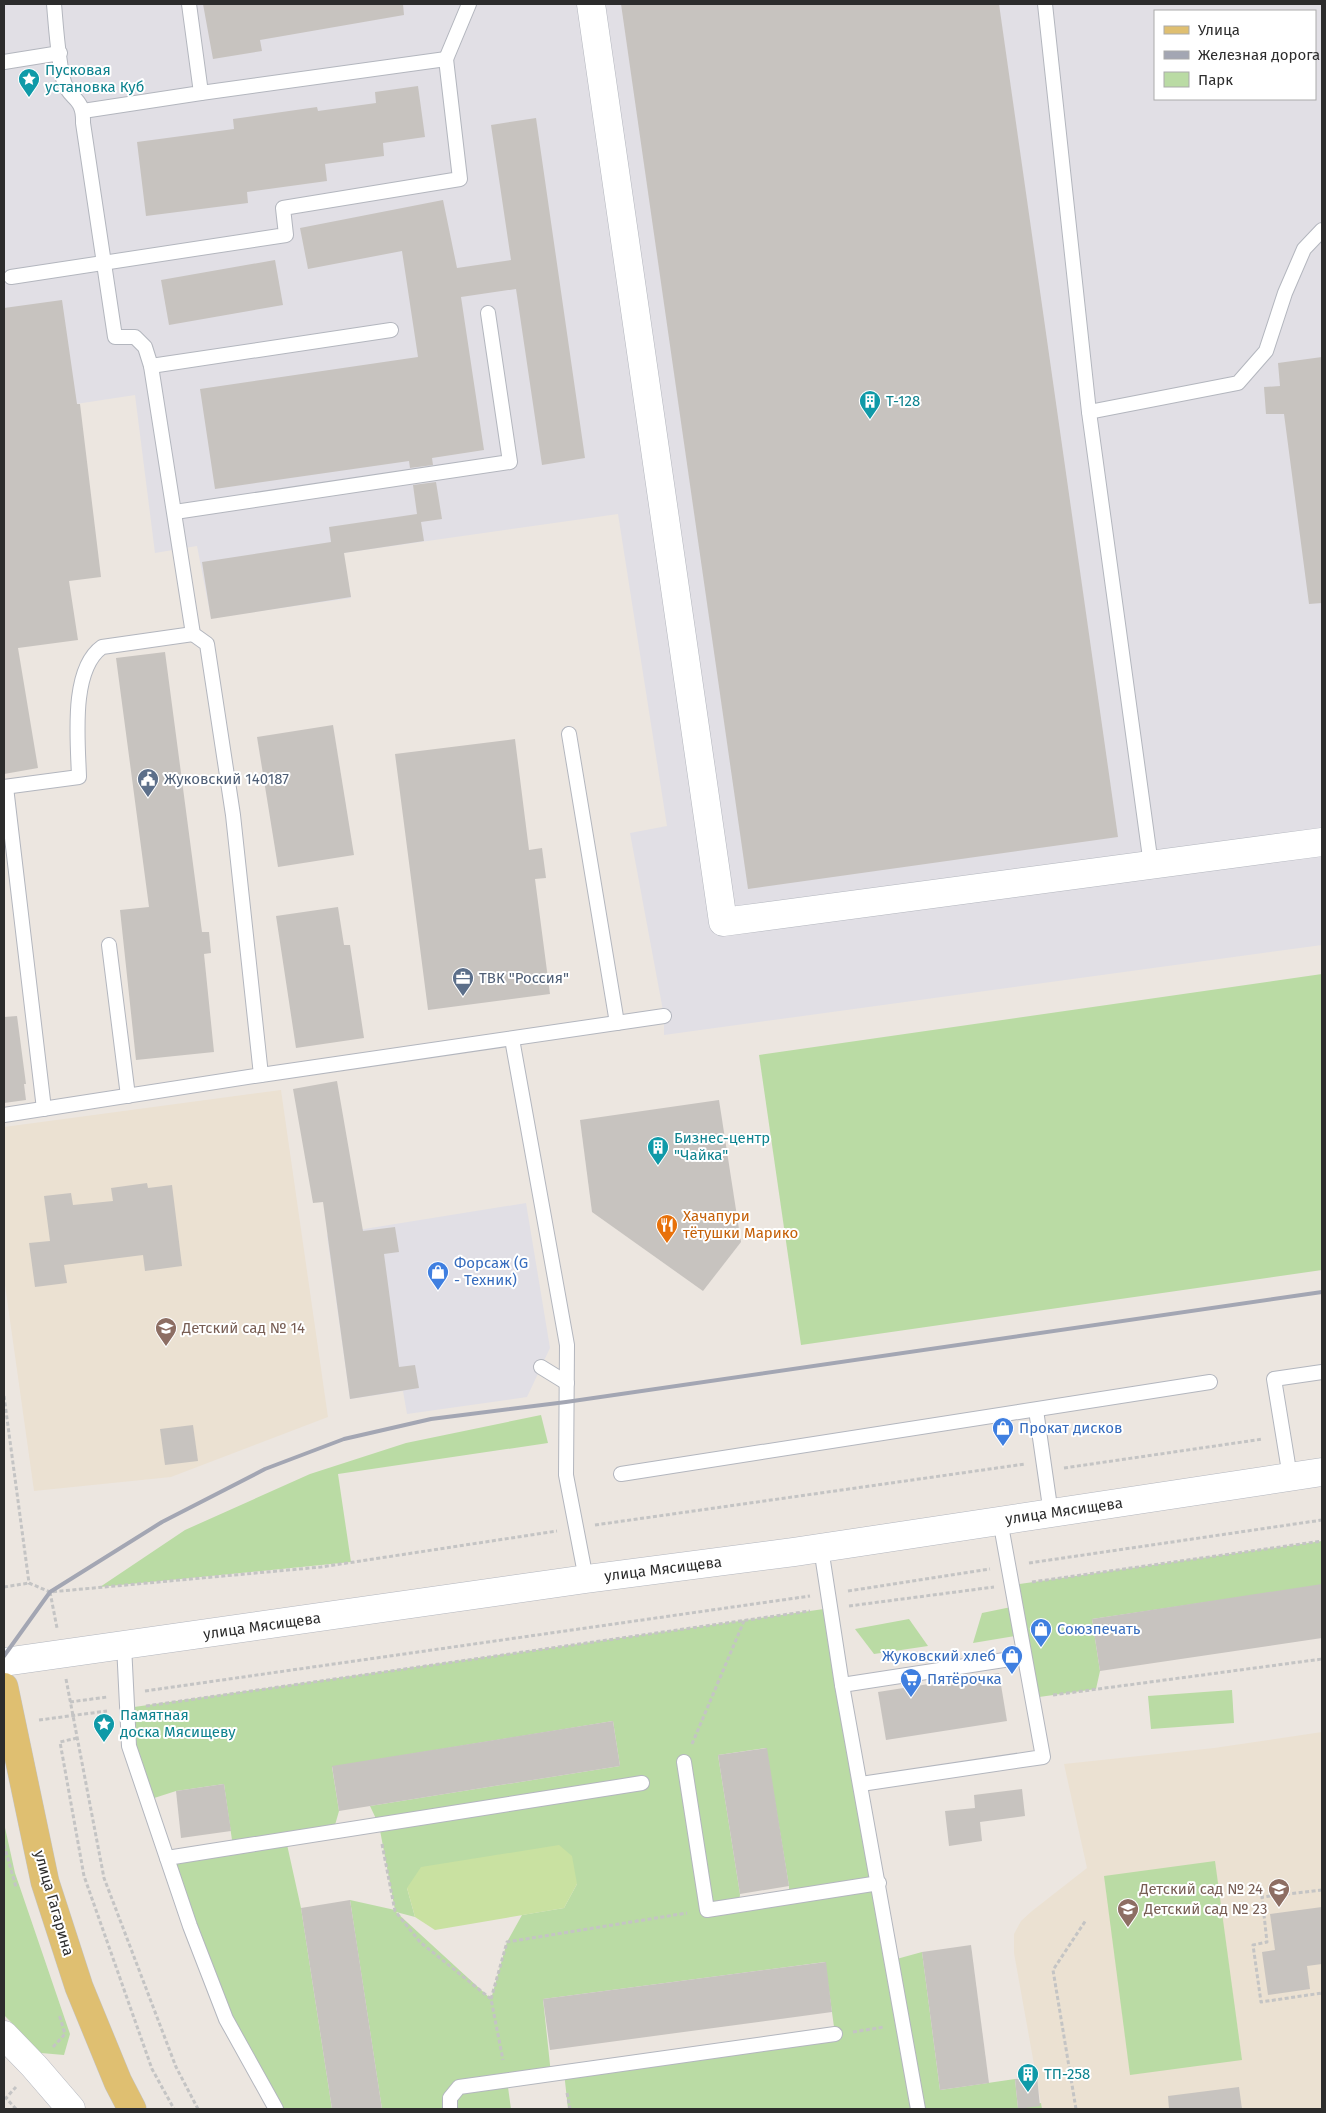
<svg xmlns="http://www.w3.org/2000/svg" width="1326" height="2113" viewBox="0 0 1326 2113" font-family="'Fira Sans',sans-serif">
<rect width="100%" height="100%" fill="#ece6e0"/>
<g fill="#e1dfe5" fill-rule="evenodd">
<path d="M4,4h1318v941l-658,90v-19l-34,-183 37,-7 -49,-312 -275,39 8,45 -140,20 -14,-72 -42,7 -20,-158 -131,20zM1155,11h160v88h-160z"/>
<polygon points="526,1203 550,1348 527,1397 407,1414 403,1391 350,1399 327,1235"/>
</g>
<g fill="#ebe1d2">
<polygon points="281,1090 328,1417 171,1477 34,1491 4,1278 4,1127"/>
<polygon points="1322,1732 1322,2109 1042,2109 1014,1953 1014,1934 1021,1921 1032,1911 1087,1868 1064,1764 1214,1748"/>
</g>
<g fill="#badba4" fill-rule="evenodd">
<polygon points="1322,974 1322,1270 801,1345 759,1055"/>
<polygon points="541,1415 548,1443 338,1474 351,1562 100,1587 185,1530 310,1474 406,1443"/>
<polygon points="1322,1541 1322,1585 1092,1619 1100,1671 1096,1689 1032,1698 1021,1635 973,1643 982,1613 1016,1606 1012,1585"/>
<path d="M831,1608l62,352 29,-8 18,138 75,-11 3,29 23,-5 1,6h-474l-4,-37 271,-38 -10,-72 -282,37 8,75 -44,6 4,29h-129l-32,-209 45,10 -16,-85 -9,-19 250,-40 -7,-45 -281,46 7,44 -6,21 -47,8 15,68 31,201h-56l-50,-90 -59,-161 66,-11 -9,-63 -48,7 -28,9 -21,-92zM766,1748l23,138v11l-50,8 1,-11 -22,-139zM577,1884l-13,24 -42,7 -15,27 -16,57 -95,-87 19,5 -8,-29z"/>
<polygon points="909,1619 928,1646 874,1654 855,1629"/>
<polygon points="1232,1690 1234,1723 1151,1729 1148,1696"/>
<polygon points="4,1823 15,1873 70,2034 64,2055 41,2053 4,2015"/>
<polygon points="1215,1861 1242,2060 1130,2075 1104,1876"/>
</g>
<polygon fill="#c9e1a1" points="559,1845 572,1856 577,1884 564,1908 435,1930 415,1917 407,1888 421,1867"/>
<g fill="#c7c3bf">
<polygon points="203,4 403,4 404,15 260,40 262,51 213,59"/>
<polygon points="621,4 999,4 1118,837 748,889"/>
<polygon points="418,86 425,137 383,143 384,156 325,164 327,181 247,192 248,203 146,216 137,142 234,129 233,119 317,107 318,111 376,103 375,92"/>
<polygon points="536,118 585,458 542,465 516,289 461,297 484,450 432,458 433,465 410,468 409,461 215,489 200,389 418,357 402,251 308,269 300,228 443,200 457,268 511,260 491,125"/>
<polygon points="275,260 283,305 169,325 161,280"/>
<polygon points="62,300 77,404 80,404 101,577 69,581 78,640 18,648 38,768 4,774 4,308"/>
<polygon points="1322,357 1322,603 1309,604 1284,414 1266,414 1264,387 1280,386 1278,363"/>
<polygon points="436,482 442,519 421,522 424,541 344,553 351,597 211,619 202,562 331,542 329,527 417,514 413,485"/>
<polygon points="165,652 202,932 209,932 211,953 204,954 214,1052 136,1060 120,910 149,907 116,658"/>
<polygon points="333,725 354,855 278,867 257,737"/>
<polygon points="515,739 529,850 542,848 546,878 535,879 550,994 428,1010 395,754"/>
<polygon points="338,907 344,945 350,945 364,1038 296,1048 276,916"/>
<polygon points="17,1016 26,1084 24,1084 26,1100 4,1103 4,1017"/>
<polygon points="337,1081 363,1231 395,1227 399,1252 384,1254 399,1367 415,1365 419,1388 350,1399 323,1202 313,1203 293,1089"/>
<polygon points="719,1100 741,1242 703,1291 592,1212 580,1120"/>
<polygon points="147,1183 148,1188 172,1185 182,1266 145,1271 143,1255 64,1265 67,1283 35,1287 29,1243 50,1241 44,1196 71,1193 73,1205 113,1201 111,1188"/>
<polygon points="193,1425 198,1461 165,1465 160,1429"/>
<polygon points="1322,1584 1322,1638 1100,1671 1092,1619"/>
<polygon points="999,1673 1007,1721 886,1740 878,1692"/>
<polygon points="613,1721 620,1766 339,1811 332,1766"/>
<polygon points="767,1748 789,1886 740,1894 718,1755"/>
<polygon points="224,1784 231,1831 181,1838 176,1791"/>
<polygon points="1022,1789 1025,1816 980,1822 982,1841 949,1846 945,1811 975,1808 974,1795"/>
<polygon points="350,1900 357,1945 382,2109 332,2109 301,1908"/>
<polygon points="1322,1907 1322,1964 1307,1966 1310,1989 1268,1995 1262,1952 1275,1950 1270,1914"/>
<polygon points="971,1945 989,2083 940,2090 922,1952"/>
<polygon points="826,1962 832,2012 550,2050 543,1999"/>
<polygon points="1037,2077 1040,2106 1018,2109 1015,2079"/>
<polygon points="1239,2087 1242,2109 1169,2109 1168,2096"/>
</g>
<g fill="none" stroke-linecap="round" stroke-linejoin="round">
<g stroke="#b3b6be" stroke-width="16">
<g id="lane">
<polyline points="1045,4 1089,412 1151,865"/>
<polyline points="446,59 469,4"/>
<polyline points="4,62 60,53"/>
<polyline points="83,111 201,93 189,4"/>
<polyline points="11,277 286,235 283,208 460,179 446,59 201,93"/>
<polyline points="151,366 391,330"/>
<polyline points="1089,412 1238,383 1266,351 1285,293 1304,249 1322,230"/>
<polyline points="175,512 510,462 488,313"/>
<polyline points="569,734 617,1023"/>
<path d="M4,787l75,-10c-1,-36 -9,-107 23,-130l91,-13"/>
<polyline points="6,787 44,1109"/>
<polyline points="109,945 128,1096"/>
<polyline points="512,1039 567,1345 566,1475 586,1579"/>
<polyline points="261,1075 664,1016"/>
<path d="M4,1115l257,-40 -28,-260 -26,-171 -14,-10 -42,-268 -6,-19 -10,-10h-20l-32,-214c1,-27 -14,-23 -19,-41 -6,-20 -8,-56 -10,-78"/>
<polyline points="541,1367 567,1383"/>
<polyline points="1036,1410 1051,1514"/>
<polyline points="621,1474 1210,1382"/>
<polyline points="1290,1477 1274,1379 1322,1372"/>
<polyline points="821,1548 842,1685 918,2109"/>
<polyline points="124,1645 129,1746 190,1926 226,2019 276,2109"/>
<polyline points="842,1685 1024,1657"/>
<polyline points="684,1762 707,1910 879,1883"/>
<polyline points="861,1784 1043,1757 1000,1520"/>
<polyline points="167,1858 642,1783"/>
<polyline points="450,2109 450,2098 459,2087 835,2034"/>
</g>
</g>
<g stroke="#b3b6be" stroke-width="29">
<g id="street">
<polyline points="591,4 723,922 1322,842"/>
<polyline points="4,2035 34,2066 71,2109"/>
</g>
</g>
<g stroke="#b3b6be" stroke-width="29">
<polyline id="secondary" points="4,1662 586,1579 794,1552 1322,1472"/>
</g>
<g stroke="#c4c4c4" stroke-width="29">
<polyline id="primary" points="4,1687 45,1882 79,1987 118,2082 132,2109"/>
</g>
<g stroke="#c4c4c4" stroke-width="3" stroke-dasharray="4 2.5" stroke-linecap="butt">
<polyline points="4,1396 29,1583 50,1592 321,1567 557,1531"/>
<polyline points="1064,1468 1263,1439"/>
<polyline points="595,1525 1025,1464"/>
<polyline points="1029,1563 1322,1520"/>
<polyline points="1032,1582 1322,1541"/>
<polyline points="4,1587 29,1583"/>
<polyline points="848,1591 990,1569"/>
<polyline points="50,1592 57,1628"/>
<polyline points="849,1606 994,1587"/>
<polyline points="66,1679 104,1878 176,2067 198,2109"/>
<polyline points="145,1691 810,1596"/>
<polyline points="1053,1695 1322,1659"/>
<polyline points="70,1702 107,1697"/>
<polyline points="146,1706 810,1611"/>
<polyline points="39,1720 107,1711"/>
<polyline points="77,1738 60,1742 84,1876 152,2069 174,2109"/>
<polyline points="692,1744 744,1621"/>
<polyline points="382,1844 395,1911 420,1942 491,1999 503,2060"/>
<polyline points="4,1845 16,1887"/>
<polyline points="1322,1890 1262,1897 1267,1942 1253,1945 1261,2002 1322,1993"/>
<polyline points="491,1999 507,1942 687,1913"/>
<polyline points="853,2032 884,2027"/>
<polyline points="53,2047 65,2034 59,2014"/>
<polyline points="567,2093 570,2109"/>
<polyline points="16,2109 6,2098 16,2087"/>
<polyline points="1076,2109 1053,1970 1086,1920"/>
</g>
<use href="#lane" stroke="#fff" stroke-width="14"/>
<use href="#street" stroke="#fff" stroke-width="28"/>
<use href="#secondary" stroke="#fff" stroke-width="28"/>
<use href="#primary" stroke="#dfbf71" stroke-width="28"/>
<polyline stroke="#a3a6b3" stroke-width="4" points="4,1656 50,1592 162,1522 265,1469 344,1439 431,1419 566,1402 1322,1292"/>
</g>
<defs>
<g id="sight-pin" transform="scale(1.125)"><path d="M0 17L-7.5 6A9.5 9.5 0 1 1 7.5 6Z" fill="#0f9aa8" stroke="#fff"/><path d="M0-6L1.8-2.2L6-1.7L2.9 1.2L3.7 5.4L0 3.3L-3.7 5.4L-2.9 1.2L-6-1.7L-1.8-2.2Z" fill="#fff"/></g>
<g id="building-pin" transform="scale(1.125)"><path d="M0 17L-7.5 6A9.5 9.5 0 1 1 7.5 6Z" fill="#0f9aa8" stroke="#fff"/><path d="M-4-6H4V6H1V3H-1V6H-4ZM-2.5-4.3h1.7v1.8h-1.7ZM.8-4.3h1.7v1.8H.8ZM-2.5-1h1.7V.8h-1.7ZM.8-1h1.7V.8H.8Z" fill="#fff"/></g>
<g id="civic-pin" transform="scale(1.125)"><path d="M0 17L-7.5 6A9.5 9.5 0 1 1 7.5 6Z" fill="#5c6f8a" stroke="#fff"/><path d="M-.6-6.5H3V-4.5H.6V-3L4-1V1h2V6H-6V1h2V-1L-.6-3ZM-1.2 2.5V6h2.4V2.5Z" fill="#fff"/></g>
<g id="office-pin" transform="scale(1.125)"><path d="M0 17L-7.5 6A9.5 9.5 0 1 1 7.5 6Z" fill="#5c6f8a" stroke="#fff"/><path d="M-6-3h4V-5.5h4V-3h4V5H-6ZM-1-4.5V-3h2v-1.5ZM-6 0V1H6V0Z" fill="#fff"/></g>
<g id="restaurant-pin" transform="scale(1.125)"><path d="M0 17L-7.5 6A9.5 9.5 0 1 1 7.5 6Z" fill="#e8710a" stroke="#fff"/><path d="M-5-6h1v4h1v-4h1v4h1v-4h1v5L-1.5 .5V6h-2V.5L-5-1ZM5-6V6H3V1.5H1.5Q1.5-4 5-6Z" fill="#fff"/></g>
<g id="shop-pin" transform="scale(1.125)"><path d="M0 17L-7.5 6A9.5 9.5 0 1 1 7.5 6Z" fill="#3f7fe0" stroke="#fff"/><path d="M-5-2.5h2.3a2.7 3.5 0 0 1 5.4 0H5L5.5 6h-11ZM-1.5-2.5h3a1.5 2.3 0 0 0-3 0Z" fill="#fff"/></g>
<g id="school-pin" transform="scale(1.125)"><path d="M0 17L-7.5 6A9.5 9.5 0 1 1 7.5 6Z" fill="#8d6e63" stroke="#fff"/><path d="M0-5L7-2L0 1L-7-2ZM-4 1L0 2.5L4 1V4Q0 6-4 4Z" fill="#fff"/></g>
<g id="supermarket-pin" transform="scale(1.125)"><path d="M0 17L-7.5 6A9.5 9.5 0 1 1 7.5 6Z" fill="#3f7fe0" stroke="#fff"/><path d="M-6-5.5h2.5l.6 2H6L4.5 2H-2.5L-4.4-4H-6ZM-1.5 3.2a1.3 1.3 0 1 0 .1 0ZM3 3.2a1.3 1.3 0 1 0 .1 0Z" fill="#fff"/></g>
</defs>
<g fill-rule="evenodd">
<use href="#sight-pin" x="29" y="79"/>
<use href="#building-pin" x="870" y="401"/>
<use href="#civic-pin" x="148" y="779"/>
<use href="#office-pin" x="463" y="978"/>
<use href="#building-pin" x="658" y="1147"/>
<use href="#restaurant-pin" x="667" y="1225"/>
<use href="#shop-pin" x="438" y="1272"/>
<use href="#school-pin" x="166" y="1328"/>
<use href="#shop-pin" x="1003" y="1428"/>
<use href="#shop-pin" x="1041" y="1629"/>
<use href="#shop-pin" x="1012" y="1656"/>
<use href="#supermarket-pin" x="911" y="1679"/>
<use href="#sight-pin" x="104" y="1724"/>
<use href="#school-pin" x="1279" y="1889"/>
<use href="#school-pin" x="1128" y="1909"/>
<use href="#building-pin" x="1028" y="2074"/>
</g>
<g text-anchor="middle" stroke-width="4" stroke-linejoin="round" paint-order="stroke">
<g font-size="15" fill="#0d838f" stroke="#fff" text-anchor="start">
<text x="45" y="75">Пусковая<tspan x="45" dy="17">установка Куб</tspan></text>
<text x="886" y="406">Т-128</text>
<text x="674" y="1143">Бизнес-центр<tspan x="674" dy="17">"Чайка"</tspan></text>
<text x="120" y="1720">Памятная<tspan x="120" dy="17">доска Мясищеву</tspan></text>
<text x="1044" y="2079">ТП-258</text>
</g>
<g font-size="15" fill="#4e5e75" stroke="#fff" text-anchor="start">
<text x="164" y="784">Жуковский 140187</text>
<text x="479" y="983">ТВК "Россия"</text>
</g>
<g font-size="15" fill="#c56008" stroke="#fff" text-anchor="start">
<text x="683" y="1221">Хачапури<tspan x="683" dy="17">тётушки Марико</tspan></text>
</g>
<g font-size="15" fill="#366cbe" stroke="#fff" text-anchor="start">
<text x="454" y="1268">Форсаж (G<tspan x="454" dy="17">- Техник)</tspan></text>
<text x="1019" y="1433">Прокат дисков</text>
<text x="1057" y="1634">Союзпечать</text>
<text x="996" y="1661" text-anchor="end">Жуковский хлеб</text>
<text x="927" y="1684">Пятёрочка</text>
</g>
<g font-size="15" fill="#785e54" stroke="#fff" text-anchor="start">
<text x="182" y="1333">Детский сад № 14</text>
<text x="1263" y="1894" text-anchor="end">Детский сад № 24</text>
<text x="1144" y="1914">Детский сад № 23</text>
</g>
<g font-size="15" fill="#2c2c2c" stroke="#fff">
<text transform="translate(1064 1511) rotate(-8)" y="5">улица Мясищева</text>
<text transform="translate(663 1569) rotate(-7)" y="5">улица Мясищева</text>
<text transform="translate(262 1626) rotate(-8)" y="5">улица Мясищева</text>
<text transform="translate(54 1903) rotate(74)" y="5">улица Гагарина</text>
</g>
</g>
<rect width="1326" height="2113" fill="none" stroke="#2c2c2c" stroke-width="10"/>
<rect x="1154" y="10" width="162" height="90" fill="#ffffff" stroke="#ababab"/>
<rect x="1164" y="26" width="25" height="8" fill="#dfbf71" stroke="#ababab"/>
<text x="1198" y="35" font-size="15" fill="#2c2c2c">Улица</text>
<rect x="1164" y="51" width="25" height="8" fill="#a3a6b3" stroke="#ababab"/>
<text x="1198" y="60" font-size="15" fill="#2c2c2c">Железная дорога</text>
<rect x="1164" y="72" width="25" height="15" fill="#badba4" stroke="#ababab"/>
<text x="1198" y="85" font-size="15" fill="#2c2c2c">Парк</text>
</svg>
